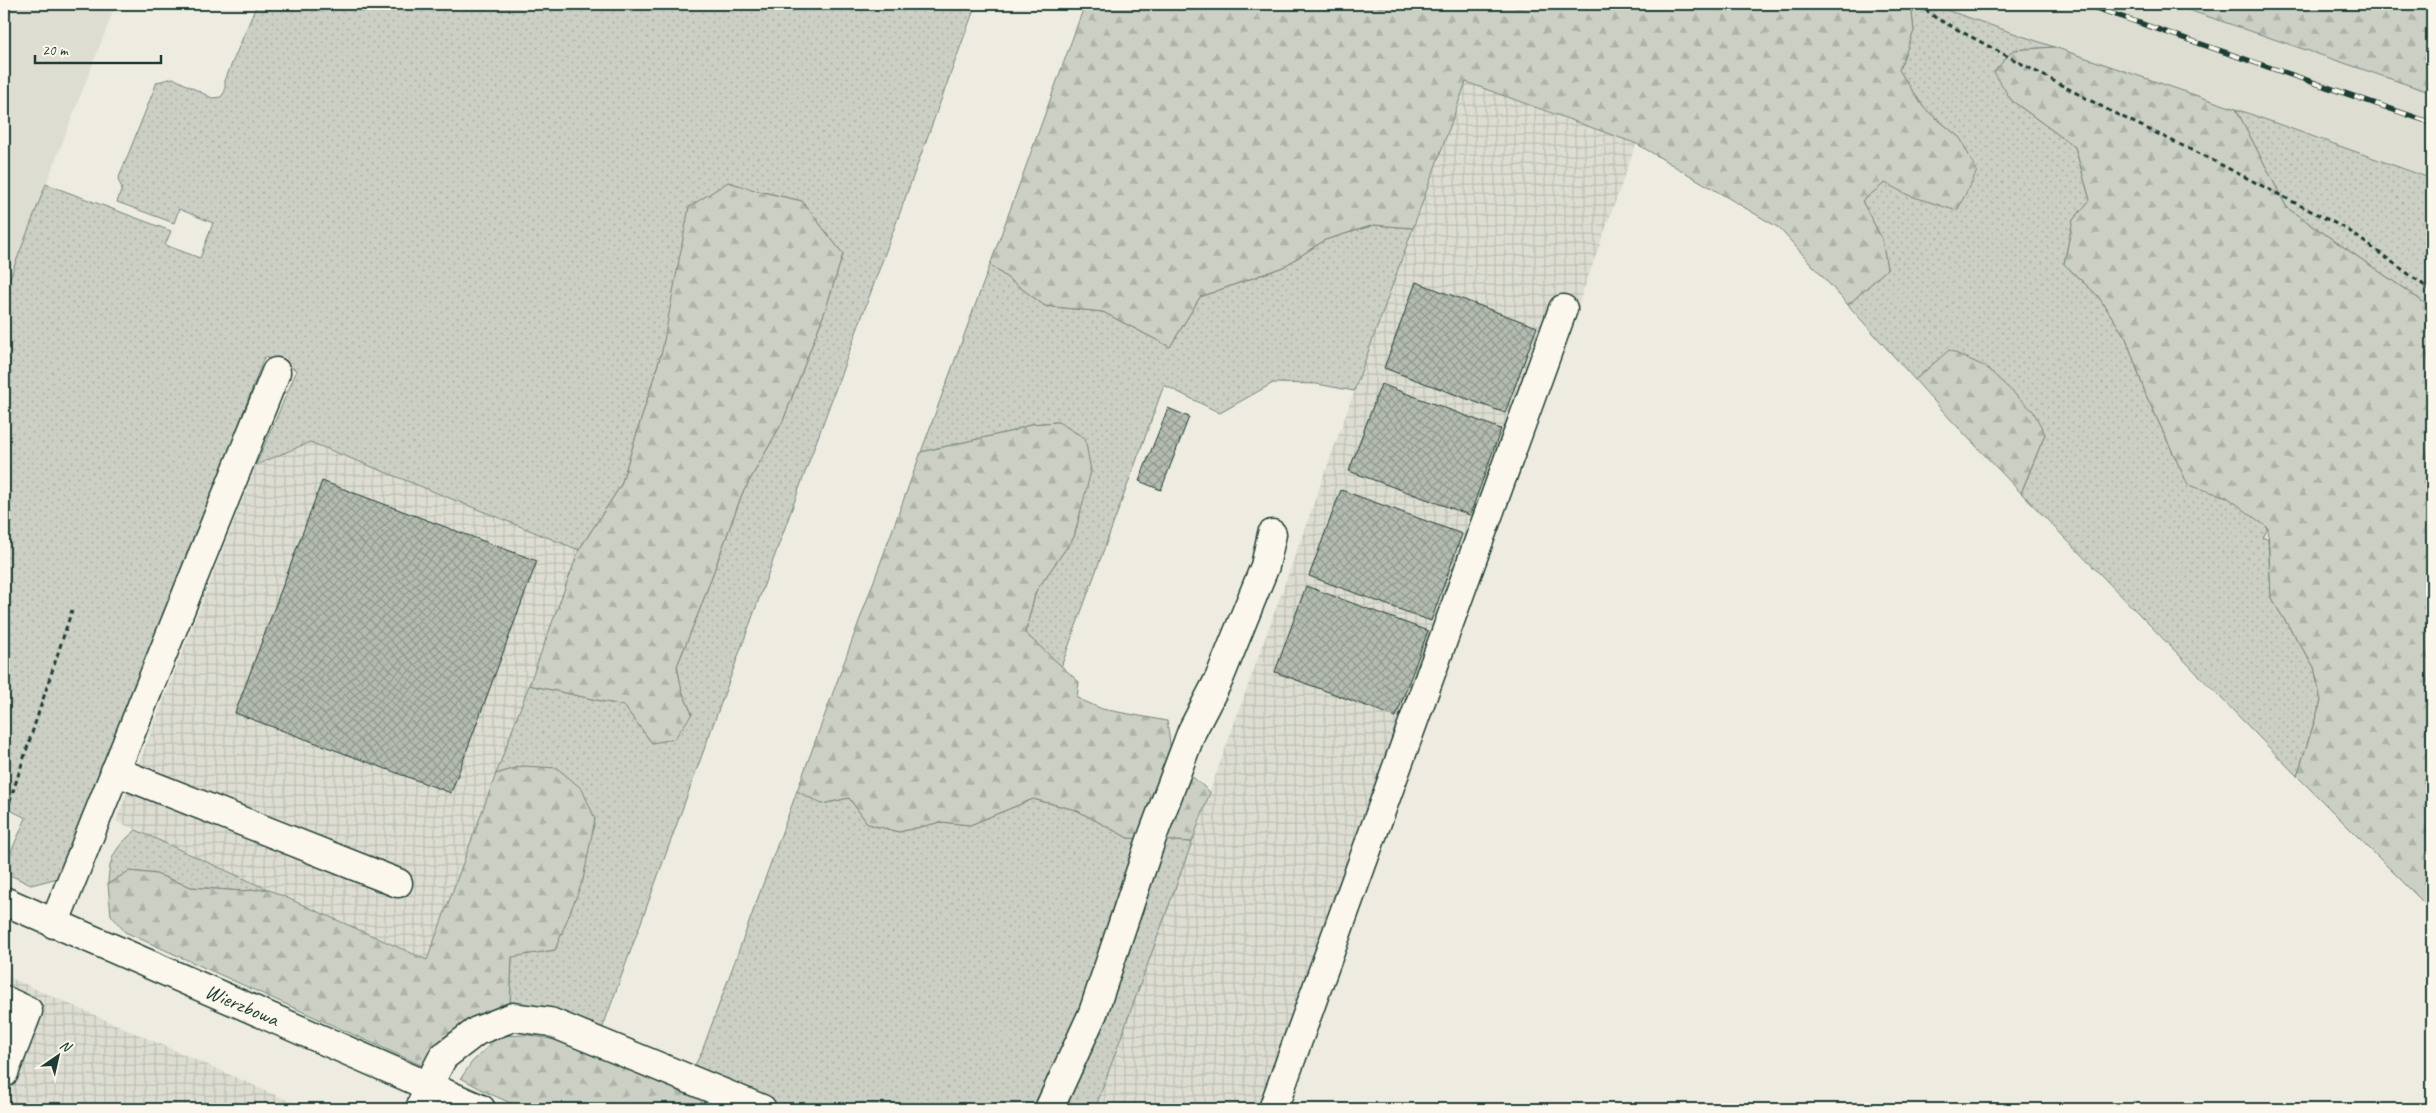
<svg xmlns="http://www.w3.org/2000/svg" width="2436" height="1113" viewBox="0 0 2436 1113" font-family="Caveat,sans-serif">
<defs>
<pattern id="industrial-grid" width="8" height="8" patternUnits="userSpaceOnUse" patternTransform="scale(1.25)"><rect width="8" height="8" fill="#ddddd2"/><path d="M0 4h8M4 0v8" fill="none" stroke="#bdbfb5"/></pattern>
<pattern id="grass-dots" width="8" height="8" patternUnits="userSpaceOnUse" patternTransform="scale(1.25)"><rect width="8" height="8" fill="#cbcfc4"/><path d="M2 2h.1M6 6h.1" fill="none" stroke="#aeb3a9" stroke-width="1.8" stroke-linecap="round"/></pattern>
<pattern id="forest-firs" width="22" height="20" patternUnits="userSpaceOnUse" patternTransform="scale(1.25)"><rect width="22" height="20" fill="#cbcfc4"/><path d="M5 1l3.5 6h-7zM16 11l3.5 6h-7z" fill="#aeb3a9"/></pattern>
<pattern id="building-cross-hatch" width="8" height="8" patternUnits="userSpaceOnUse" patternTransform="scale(1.25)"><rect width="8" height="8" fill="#b4bbb0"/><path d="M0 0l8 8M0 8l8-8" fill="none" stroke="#929990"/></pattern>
</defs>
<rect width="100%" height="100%" fill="#eeece1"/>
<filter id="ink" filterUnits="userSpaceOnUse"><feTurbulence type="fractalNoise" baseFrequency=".02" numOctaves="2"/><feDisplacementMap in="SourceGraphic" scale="10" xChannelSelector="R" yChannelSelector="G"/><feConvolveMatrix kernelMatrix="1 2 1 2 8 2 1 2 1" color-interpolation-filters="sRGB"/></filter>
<g filter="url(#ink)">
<g fill="#ddddd2">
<polygon points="4,4 116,4 4,293"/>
<polygon points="1929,4 2171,4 2432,93 2432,179"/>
</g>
<g fill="url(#industrial-grid)">
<polygon points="1466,82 1636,144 1289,1109 1095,1109"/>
<polygon points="310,442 579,550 427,960 116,821 256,465"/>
<polygon points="4,975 307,1109 4,1109"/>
</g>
<g fill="url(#grass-dots)" stroke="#75867c">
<polygon points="257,4 976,4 601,1032 510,1006 512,956 555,950 566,920 523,766 496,774 529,685 624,706 652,743 692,714 682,691 677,666 700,609 742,494 783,421 825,311 843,254 802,201 754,190 728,182 662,351 621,485 579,550 310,442 256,465 297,370 264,357 89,827 58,878 31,885 10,875 6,863 26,818 4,807 4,293 46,184 171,231 165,245 200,258 213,223 179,209 174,223 117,202 122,188 118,180 157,82 173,78 212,98 221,97 225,91 225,80"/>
<polygon points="1911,4 1929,4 2054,47 2013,50 2011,100 2075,147 2090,200 2073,220 2064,264 2098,296 2126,338 2146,395 2188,485 2227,496 2268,528 2263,538 2268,538 2271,598 2314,667 2321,701 2297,776 2021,493 2045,434 1949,351 1915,380 1848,305 1887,269 1882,239 1862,201 1885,182 1908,195 1960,138 1924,108 1898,70 1914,31"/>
<polygon points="2236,109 2432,179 2432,308 2287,208"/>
<polygon points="1374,225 1413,228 1354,391 1317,384 1273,383 1220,413 1164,385 1061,667 1025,633 1036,591 1074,537 1082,505 1058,422 1031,424 1013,431 921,452 990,265 1045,306 1103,312 1170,347 1200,297 1283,267 1325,240"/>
<polygon points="797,791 822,804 849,798 868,824 899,832 941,822 970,825 1033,799 1076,810 1128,838 1192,842 1095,1109 791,1109 691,1072 701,1054"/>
<path d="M136,830l131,59 -26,2 -50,-4 -35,-13 -26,-3 -22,13c1,-27 7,-36 28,-54z"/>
</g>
<g fill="url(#forest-firs)" stroke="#75867c">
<polygon points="1085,4 1911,4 1914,31 1899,70 1924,108 1960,138 1977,171 1957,211 1908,195 1885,183 1862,201 1882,239 1887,269 1848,305 1779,228 1637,144 1466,82 1413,228 1374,225 1325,240 1283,267 1200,297 1170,347 1103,312 1045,306 990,265"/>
<polygon points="2171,4 2432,4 2432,93"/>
<polygon points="2054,47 2236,109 2287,208 2432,308 2432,537 2431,540 2432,543 2432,903 2428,907 2297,776 2321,701 2314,667 2271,598 2268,528 2227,497 2188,485 2146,395 2126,338 2098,296 2064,264 2073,220 2090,200 2075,147 2011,100 1994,72 2013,50"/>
<polygon points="728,182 754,190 802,201 843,254 825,311 783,421 742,494 700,609 677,666 682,691 692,714 674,739 652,743 624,706 529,685 579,550 621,485 662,351 689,207"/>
<polygon points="1949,350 1986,367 2033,411 2045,434 2021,493 1952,421 1915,380"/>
<polygon points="1058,422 1085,438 1091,471 1074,537 1036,591 1025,633 1079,682 1077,698 1102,709 1167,721 1172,759 1210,792 1192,842 1128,838 1076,810 1033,799 970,825 941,822 899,832 868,824 849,798 822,804 797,791 921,452 1013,431 1031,424"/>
<polygon points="523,766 557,768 582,789 595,819 583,880 555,950 512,957 510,1006 455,1040 421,1065 125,932 111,915 108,884 129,871 156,874 191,887 241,891 267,889 427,960 496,774"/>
<polygon points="528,1035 573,1043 740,1109 524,1109 488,1093 461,1078 472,1062 499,1036"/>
</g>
<g fill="url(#building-cross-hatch)" stroke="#1f3d34">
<polygon points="1416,282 1537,327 1505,413 1384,368"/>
<polygon points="1381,384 1501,429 1470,515 1349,471"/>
<polygon points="1168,408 1189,417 1161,490 1139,481"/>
<polygon points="322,481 537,561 451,793 235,713"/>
<polygon points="1341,490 1462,534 1431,621 1309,576"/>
<polygon points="1306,586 1428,631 1396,717 1275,672"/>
</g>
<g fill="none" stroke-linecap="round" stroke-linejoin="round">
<g stroke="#1f3d34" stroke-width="31">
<g id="minor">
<polyline points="115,771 398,883"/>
<polyline points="4,901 481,1109"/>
<polyline points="54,924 276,372"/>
<polyline points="4,1000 28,1011 4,1073"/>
<polyline points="420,1109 428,1086 443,1057 477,1031 513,1017 550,1022 762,1109"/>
<polyline points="1049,1109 1093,1013 1151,840 1192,731 1219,679 1265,566 1272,534"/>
<polyline points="1273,1109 1563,309"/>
</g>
</g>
<g stroke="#1f3d34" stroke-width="3" stroke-dasharray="5 4" stroke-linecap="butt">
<polyline points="1918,4 1936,18 2110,111 2206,157 2348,230 2432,291"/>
<polyline points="4,819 72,610"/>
</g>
<use href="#minor" stroke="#fbf7ec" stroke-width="28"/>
<g stroke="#1f3d34" stroke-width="5.5">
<polyline id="rail" points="2084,4 2432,123"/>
</g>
<use href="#rail" stroke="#fbf7ec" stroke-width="4" stroke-dasharray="11" stroke-linecap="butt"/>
</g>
</g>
<g text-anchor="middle" stroke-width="5" stroke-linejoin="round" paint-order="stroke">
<g font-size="21" fill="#1f3d34" stroke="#fbf7ec">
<text transform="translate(242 1005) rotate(23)" y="7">Wierzbowa</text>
</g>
</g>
<rect width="2436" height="1113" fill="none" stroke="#fbf7ec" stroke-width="20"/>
<rect x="10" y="10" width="2416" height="1093" fill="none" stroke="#1f3d34" stroke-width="2" filter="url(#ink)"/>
<g transform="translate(58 1056) rotate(34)" stroke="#fbf7ec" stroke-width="4" paint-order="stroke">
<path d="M0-4L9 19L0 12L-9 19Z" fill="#1f3d34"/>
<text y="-8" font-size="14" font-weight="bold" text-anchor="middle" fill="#1f3d34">N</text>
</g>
<path d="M35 55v8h126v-8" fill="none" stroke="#1f3d34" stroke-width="2.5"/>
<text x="42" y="55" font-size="15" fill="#1f3d34" stroke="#fbf7ec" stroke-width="4" paint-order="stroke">20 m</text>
</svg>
